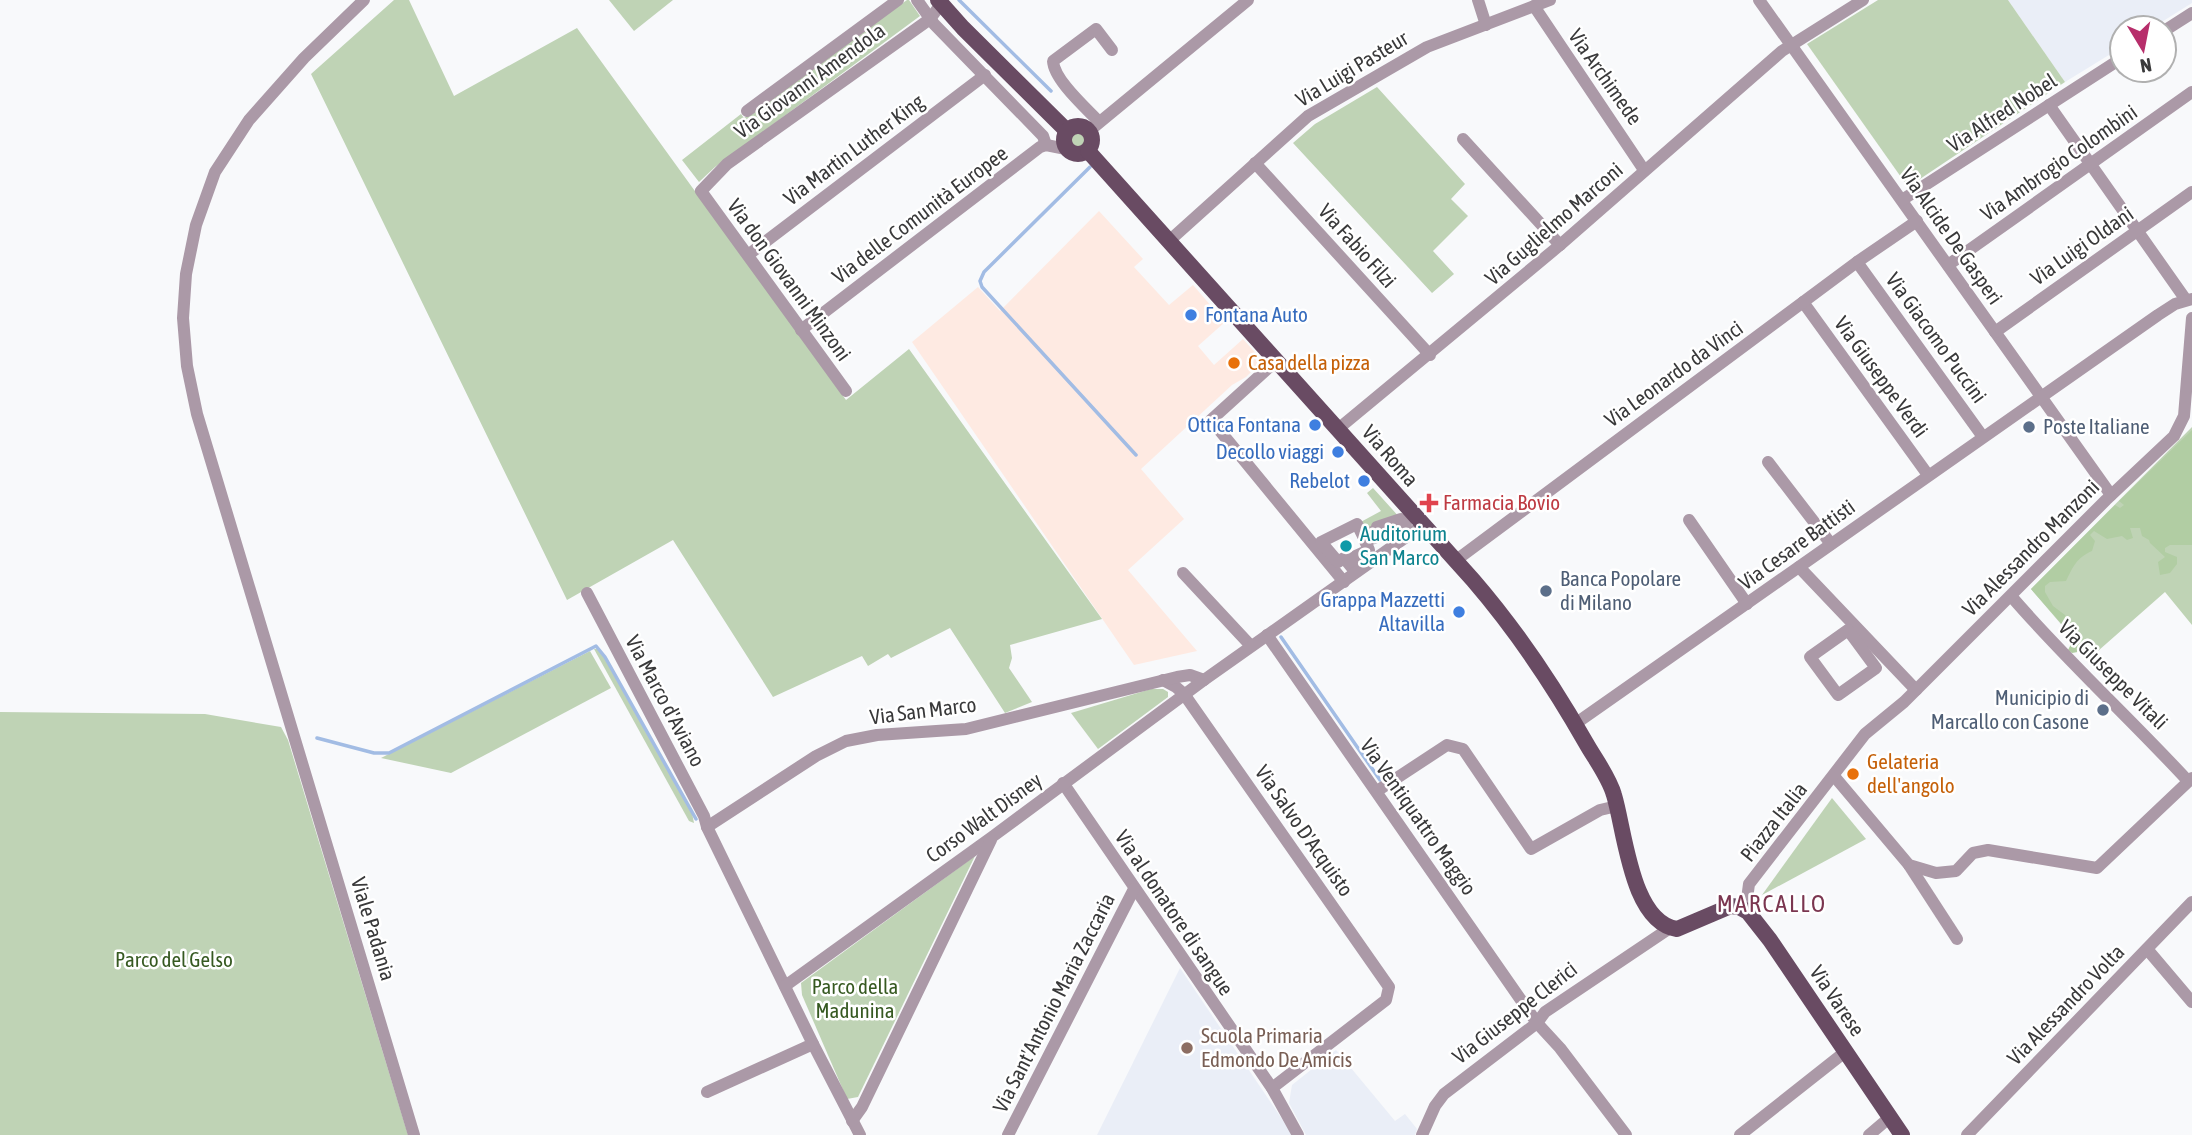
<svg xmlns="http://www.w3.org/2000/svg" width="2192" height="1135" viewBox="0 0 2192 1135" font-family="'Asap Condensed',sans-serif">
<rect width="100%" height="100%" fill="#f8f9fb"/>
<polygon fill="#feeae2" points="1099,211 1143,259 1134,267 1169,305 1193,285 1225,322 1198,346 1214,365 1243,339 1261,359 1261,362 1246,377 1232,385 1141,469 1184,519 1128,570 1197,651 1134,665 912,342 978,287 1000,311"/>
<g fill="#eaeef7">
<polygon points="2008,0 2192,0 2192,3 2152,28 2122,28 2122,47 2065,82"/>
<polygon points="1180,968 1288,1128 1292,1135 1097,1135"/>
<polygon points="1336,1050 1395,1121 1405,1114 1417,1129 1415,1135 1306,1135 1289,1103 1292,1085"/>
</g>
<g fill="#bfd3b5">
<polygon points="394,0 409,0 454,96 577,28 846,400 909,349 1102,619 1010,645 1012,658 1009,668 1032,702 1005,713 950,628 891,658 888,654 868,666 862,656 773,697 673,540 567,600 311,74"/>
<polygon points="609,0 673,0 634,31"/>
<polygon points="907,0 909,0 920,16 715,167 699,182 682,160 741,114 744,118"/>
<polygon points="1878,0 2008,0 2065,82 1908,187 1807,44"/>
<polygon points="1377,87 1465,184 1451,199 1468,216 1433,251 1454,274 1432,293 1293,143 1315,124"/>
<circle cx="1078" cy="141" r="9"/>
<polygon points="2192,427 2192,625 2165,592 2090,658 2031,589"/>
<polygon points="1373,488 1401,519 1363,536 1357,524 1381,511 1367,493"/>
<polygon points="594,649 597,649 605,658 692,813 694,823 689,821"/>
<polygon points="590,651 611,688 451,773 381,758"/>
<polygon points="1151,689 1163,689 1168,692 1168,697 1098,749 1071,713"/>
<polygon points="0,712 205,714 281,727 288,740 408,1135 0,1135"/>
<polygon points="1832,798 1866,839 1762,895"/>
<polygon points="975,856 858,1097 847,1099 802,995 801,983"/>
</g>
<path fill="#b1cda3" d="M2192,430v115h-22l-5,3v4l12,5v7l-7,9 -10,2 -2,-13 7,-5 -15,-14 -1,-3 -7,-4 -2,-8h-10l3,10 -6,2 -5,-4 -15,3 -13,-8 -4,4 5,6 -3,10c-16,7 -19,16 -26,30l-16,1 -5,4v6l8,14 12,9 8,14 17,16 -1,5 -17,3 -4,-3 6,-12 -43,-49 84,-84 5,3 4,-3 -5,-4z"/>
<g fill="none" stroke-linecap="round" stroke-linejoin="round">
<g stroke="#a2bce4" stroke-width="3.5">
<polyline points="959,0 1051,91"/>
<polyline points="1090,167 984,272 980,281 982,287 1136,455"/>
<polyline points="1281,637 1380,780"/>
<polyline points="317,738 374,753 389,753 596,646 605,657 696,819"/>
</g>
<g stroke="#ab99a7" stroke-width="12">
<polyline points="364,0 304,58 249,120 215,172 196,225 186,274 183,318 187,366 197,414 414,1135"/>
<polyline points="917,0 934,24 1043,136 1046,145"/>
<polyline points="1478,0 1486,25"/>
<polyline points="1759,0 2111,495"/>
<polyline points="1534,6 1644,170"/>
<polyline points="2164,31 2192,13"/>
<polyline points="2049,105 2186,300"/>
<polyline points="747,111 898,0"/>
<path d="M1099,122c-13,-14 -45,-42 -46,-61l43,-32 16,21"/>
<polyline points="1089,131 1248,0"/>
<polyline points="1463,139 1560,245"/>
<polyline points="1255,163 1430,355"/>
<polyline points="1902,200 2122,58"/>
<polyline points="1169,241 1308,116 1427,47 1550,0"/>
<polyline points="748,255 985,75"/>
<polyline points="1857,262 1983,437"/>
<polyline points="1948,265 2192,92"/>
<polyline points="1803,302 1928,475"/>
<polyline points="801,330 1040,147 1046,145 1066,149"/>
<polyline points="1995,332 2192,192"/>
<polyline points="1277,360 1211,420 1344,582"/>
<polyline points="846,391 701,191 727,164 930,19 941,4"/>
<polyline points="1338,429 1560,245 1782,51 1863,0"/>
<polyline points="1768,462 1831,544"/>
<polygon points="1401,519 1406,524 1405,531 1402,534 1399,528 1395,527 1387,531 1388,533 1365,541 1369,550 1349,559 1355,567 1353,569 1344,558 1338,562 1321,542 1357,524 1363,536 1377,530 1377,527"/>
<polyline points="1689,520 1747,604"/>
<polyline points="1455,561 1857,262 1917,221"/>
<polyline points="1799,567 1916,690"/>
<polyline points="1183,573 1251,646"/>
<polyline points="587,593 704,816 707,827 813,1044 860,1135"/>
<path d="M2011,596c56,65 119,122 177,185"/>
<polygon points="1848,630 1876,668 1838,695 1810,657"/>
<polyline points="1267,635 1537,1023 1560,1048 1626,1135"/>
<polyline points="1163,680 1176,687 1184,694 1389,987 1386,1000 1272,1088"/>
<polyline points="1575,724 2158,315 2175,304 2192,299"/>
<polyline points="1834,776 1909,865 1936,873 1956,871 1973,853 1988,850 2097,868 2192,778"/>
<polyline points="1063,783 1272,1088 1298,1135"/>
<polyline points="1377,791 1447,745 1463,749 1531,849 1600,810 1617,806"/>
<polyline points="707,827 816,756 846,741 877,735 966,729 1177,677 1190,675 1204,680"/>
<polyline points="1909,865 1957,939"/>
<polyline points="1748,912 1747,899 1749,884 1865,734 1904,702 2106,500 2174,436 2184,416 2192,318"/>
<polyline points="2147,949 2192,1002"/>
<polyline points="785,986 992,837 1204,680 1423,525"/>
<polyline points="707,1092 813,1044"/>
<polyline points="852,1121 862,1107 991,840"/>
<polyline points="1008,1135 1134,889"/>
<polyline points="1422,1135 1435,1106 1444,1094 1537,1023 1545,1012 1670,928"/>
<polyline points="1740,1135 1845,1052"/>
<polyline points="1869,1135 1889,1118"/>
<polyline points="1967,1135 2192,902"/>
</g>
<g stroke="#694b63" stroke-width="16">
<polyline points="938,0 963,28 1067,131"/>
<circle cx="1078" cy="140" r="14"/>
<path d="M1088,151l385,429c44,51 80,105 113,163 9,16 23,34 28,52 11,36 17,127 63,134l54,-23 8,1 9,5 22,28 132,195"/>
</g>
</g>
<g fill="#3f7fe0" stroke="#fff" stroke-width="2.5">
<circle cx="1191" cy="315" r="7"/>
<circle cx="1315" cy="425" r="7"/>
<circle cx="1338" cy="452" r="7"/>
<circle cx="1364" cy="481" r="7"/>
<circle cx="1459" cy="612" r="7"/>
</g>
<g fill="#e8710a" stroke="#fff" stroke-width="2.5">
<circle cx="1234" cy="363" r="7"/>
<circle cx="1853" cy="774" r="7"/>
</g>
<g fill="#5c6f8a" stroke="#fff" stroke-width="2.5">
<circle cx="2029" cy="427" r="7"/>
<circle cx="1546" cy="591" r="7"/>
<circle cx="2103" cy="710" r="7"/>
</g>
<path fill="#e0444e" stroke="#fff" stroke-width="2.5" d="M1425.5 492.5h7v7h7v7h-7v7h-7v-7h-7v-7h7z"/>
<circle fill="#0f9aa8" stroke="#fff" stroke-width="2.5" cx="1346" cy="546" r="7"/>
<circle fill="#8d6e63" stroke="#fff" stroke-width="2.5" cx="1187" cy="1048" r="7"/>
<g text-anchor="middle" stroke-width="5" stroke-linejoin="round" paint-order="stroke">
<g font-size="21" fill="#39393a" stroke="#fff">
<text transform="translate(1352 69) rotate(-31)" y="7">Via Luigi Pasteur</text>
<text transform="translate(1605 77) rotate(55)" y="7">Via Archimede</text>
<text transform="translate(810 81) rotate(-36)" y="7">Via Giovanni Amendola</text>
<text transform="translate(2002 113) rotate(-33)" y="7">Via Alfred Nobel</text>
<text transform="translate(854 150) rotate(-37)" y="7">Via Martin Luther King</text>
<text transform="translate(2059 163) rotate(-35)" y="7">Via Ambrogio Colombini</text>
<text transform="translate(920 215) rotate(-37)" y="7">Via delle Comunità Europee</text>
<text transform="translate(1554 224) rotate(-41)" y="7">Via Guglielmo Marconi</text>
<text transform="translate(1951 236) rotate(55)" y="7">Via Alcide De Gasperi</text>
<text transform="translate(1357 246) rotate(48)" y="7">Via Fabio Filzi</text>
<text transform="translate(2082 246) rotate(-35)" y="7">Via Luigi Oldani</text>
<text transform="translate(789 280) rotate(54)" y="7">Via don Giovanni Minzoni</text>
<text transform="translate(1936 338) rotate(54)" y="7">Via Giacomo Puccini</text>
<text transform="translate(1674 374) rotate(-36)" y="7">Via Leonardo da Vinci</text>
<text transform="translate(1881 377) rotate(54)" y="7">Via Giuseppe Verdi</text>
<text transform="translate(1390 456) rotate(49)" y="7">Via Roma</text>
<text transform="translate(1797 545) rotate(-36)" y="7">Via Cesare Battisti</text>
<text transform="translate(2031 548) rotate(-45)" y="7">Via Alessandro Manzoni</text>
<text transform="translate(2113 675) rotate(45)" y="7">Via Giuseppe Vitali</text>
<text transform="translate(665 701) rotate(62)" y="7">Via Marco d'Aviano</text>
<text transform="translate(923 711) rotate(-7)" y="7">Via San Marco</text>
<text transform="translate(1418 817) rotate(55)" y="7">Via Ventiquattro Maggio</text>
<text transform="translate(984 818) rotate(-36)" y="7">Corso Walt Disney</text>
<text transform="translate(1774 822) rotate(-52)" y="7">Piazza Italia</text>
<text transform="translate(1304 831) rotate(55)" y="7">Via Salvo D'Acquisto</text>
<text transform="translate(1174 913) rotate(56)" y="7">Via al donatore di sangue</text>
<text transform="translate(373 929) rotate(73)" y="7">Viale Padania</text>
<text transform="translate(1837 1001) rotate(56)" y="7">Via Varese</text>
<text transform="translate(1054 1003) rotate(-63)" y="7">Via Sant'Antonio Maria Zaccaria</text>
<text transform="translate(2066 1005) rotate(-46)" y="7">Via Alessandro Volta</text>
<text transform="translate(1515 1013) rotate(-38)" y="7">Via Giuseppe Clerici</text>
</g>
<g font-size="21" fill="#366cbe" stroke="#fff" text-anchor="end">
<text x="1205" y="322" text-anchor="start">Fontana Auto</text>
<text x="1301" y="432">Ottica Fontana</text>
<text x="1324" y="459">Decollo viaggi</text>
<text x="1350" y="488">Rebelot</text>
<text x="1445" y="607">Grappa Mazzetti<tspan x="1445" dy="24">Altavilla</tspan></text>
</g>
<g font-size="21" fill="#c56008" stroke="#fff" text-anchor="start">
<text x="1248" y="370">Casa della pizza</text>
<text x="1867" y="769">Gelateria<tspan x="1867" dy="24">dell'angolo</tspan></text>
</g>
<g font-size="21" fill="#4e5e75" stroke="#fff" text-anchor="start">
<text x="2043" y="434">Poste Italiane</text>
<text x="1560" y="586">Banca Popolare<tspan x="1560" dy="24">di Milano</tspan></text>
<text x="2089" y="705" text-anchor="end">Municipio di<tspan x="2089" dy="24">Marcallo con Casone</tspan></text>
</g>
<g font-size="21" fill="#be3a42" stroke="#fff" text-anchor="start">
<text x="1443" y="510">Farmacia Bovio</text>
</g>
<g font-size="21" fill="#0d838f" stroke="#fff" text-anchor="start">
<text x="1360" y="541">Auditorium<tspan x="1360" dy="24">San Marco</tspan></text>
</g>
<g font-size="21" fill="#365921" stroke="#fff">
<text x="174" y="967">Parco del Gelso</text>
<text x="855" y="994">Parco della<tspan x="855" dy="24">Madunina</tspan></text>
</g>
<g font-size="21" fill="#785e54" stroke="#fff" text-anchor="start">
<text x="1201" y="1043">Scuola Primaria<tspan x="1201" dy="24">Edmondo De Amicis</tspan></text>
</g>
<g font-size="24" letter-spacing="2" fill="#7b3650" stroke="#fff">
<text x="1772" y="912">MARCALLO</text>
</g>
</g>
<g transform="translate(2143 49) rotate(170)"><circle r="33" fill="#ffffff" stroke="#b0b0b0" stroke-width="2"/>
<path d="M0-5L12 26L0 18L-12 26Z" fill="#b72e6b"/>
<text y="-10" font-size="19" font-weight="bold" text-anchor="middle" fill="#39393a">N</text>
</g>
</svg>
